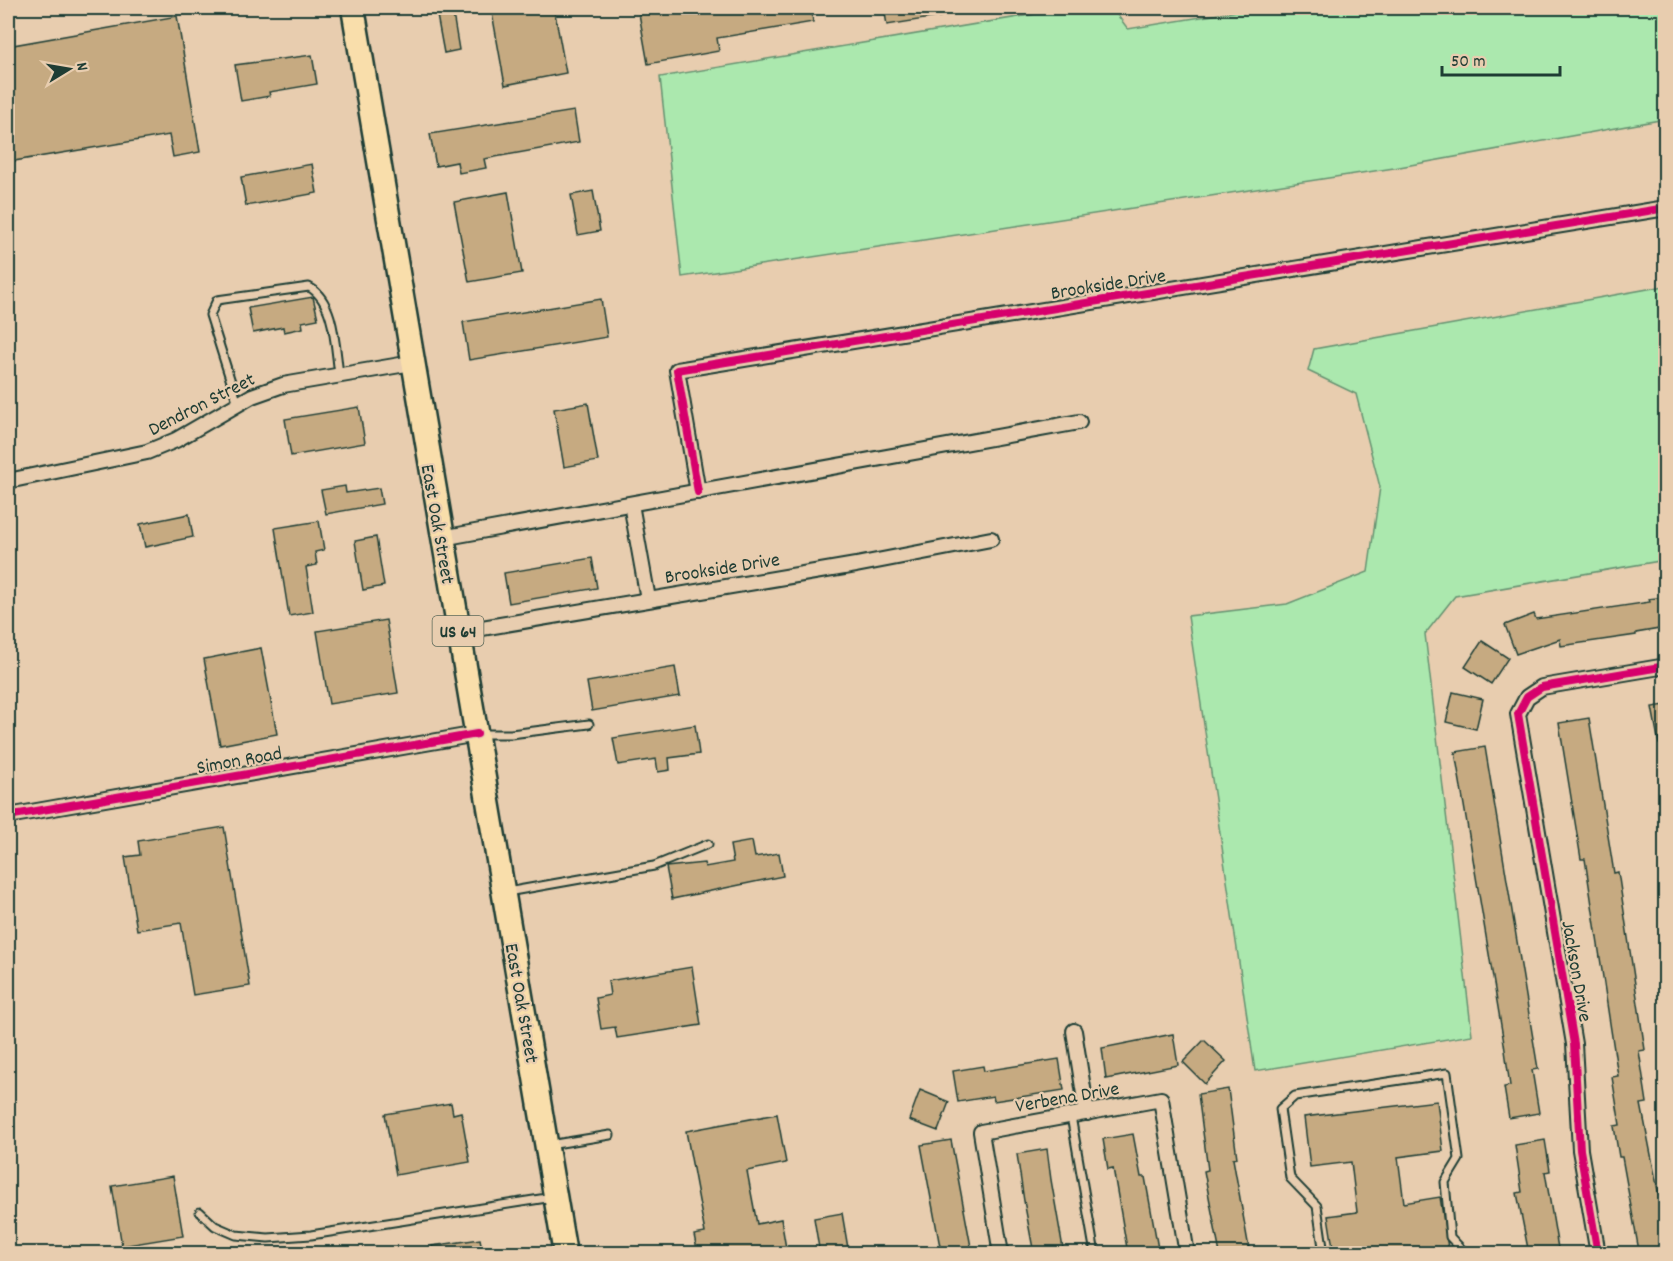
<svg xmlns="http://www.w3.org/2000/svg" width="1673" height="1261" viewBox="0 0 1673 1261" font-family="Dekko,sans-serif">
<rect width="100%" height="100%" fill="#e8cdaf"/>
<filter id="ink" filterUnits="userSpaceOnUse"><feTurbulence type="fractalNoise" baseFrequency=".0167" numOctaves="2"/><feDisplacementMap in="SourceGraphic" scale="12" xChannelSelector="R" yChannelSelector="G"/><feConvolveMatrix kernelMatrix="1 2 1 2 8 2 1 2 1" color-interpolation-filters="sRGB"/></filter>
<g filter="url(#ink)">
<g fill="#abe8ae" stroke="#659271" stroke-width="1.5">
<polygon points="1072,8 1112,8 1128,29 1256,8 1665,8 1665,119 1394,168 682,277 660,77"/>
<polygon points="1665,286 1665,560 1455,596 1425,634 1472,1035 1255,1071 1188,616 1287,604 1368,572 1380,487 1356,394 1308,371 1314,349"/>
</g>
<g fill="#c6aa81" stroke="#1f3d34" stroke-width="1.5">
<polygon points="452,8 459,50 444,53 436,10"/>
<polygon points="526,8 554,8 566,73 505,85 492,13"/>
<polygon points="638,8 811,8 813,22 717,38 719,51 648,64"/>
<polygon points="884,8 949,8 950,15 887,25"/>
<polygon points="177,16 200,152 173,157 169,135 8,162 8,46"/>
<polygon points="312,55 317,84 269,92 270,96 241,101 235,65"/>
<polygon points="574,111 579,142 484,159 486,168 459,173 457,162 436,166 430,134"/>
<polygon points="312,164 317,193 246,206 241,177"/>
<polygon points="593,191 600,231 578,235 571,195"/>
<polygon points="508,192 522,273 469,282 454,202"/>
<polygon points="313,297 318,319 302,322 303,328 284,332 283,327 253,333 248,308"/>
<polygon points="601,299 607,337 469,360 463,322"/>
<polygon points="588,403 598,461 564,467 554,409"/>
<polygon points="359,407 365,443 291,456 285,419"/>
<polygon points="345,486 346,493 379,488 382,504 326,514 321,490"/>
<polygon points="189,514 193,537 145,547 140,524"/>
<polygon points="319,521 324,550 315,552 317,565 306,567 313,612 289,616 275,528"/>
<polygon points="376,537 384,586 363,590 355,541"/>
<polygon points="592,558 597,588 509,603 504,573"/>
<polygon points="1665,597 1665,628 1636,633 1636,635 1561,646 1560,639 1516,654 1505,625 1534,614 1536,619 1650,602 1649,599"/>
<polygon points="386,620 398,693 329,704 317,631"/>
<polygon points="1482,641 1508,658 1491,684 1465,667"/>
<polygon points="261,648 277,734 220,745 204,659"/>
<polygon points="675,667 680,696 592,711 587,682"/>
<polygon points="1453,692 1483,699 1476,729 1446,722"/>
<polygon points="1665,705 1665,744 1659,744 1652,707"/>
<polygon points="1589,718 1614,873 1618,872 1645,1050 1639,1051 1647,1103 1641,1104 1665,1226 1665,1247 1639,1251 1622,1157 1619,1157 1614,1126 1620,1125 1612,1077 1618,1076 1585,859 1581,859 1559,723"/>
<polygon points="695,725 699,754 669,758 670,770 658,772 656,759 618,765 613,738"/>
<polygon points="1485,747 1538,1069 1532,1070 1539,1113 1509,1118 1504,1087 1510,1086 1504,1043 1455,752"/>
<polygon points="224,827 250,986 193,995 181,923 137,930 125,857 140,855 138,841"/>
<polygon points="752,841 755,857 779,853 783,876 672,899 666,867 704,863 705,867 733,862 730,845"/>
<polygon points="692,967 701,1025 617,1038 615,1027 601,1029 596,998 610,995 608,981"/>
<polygon points="1173,1034 1178,1065 1106,1079 1102,1048"/>
<polygon points="1204,1040 1226,1061 1205,1084 1183,1062"/>
<polygon points="1059,1059 1064,1090 994,1101 993,1096 958,1102 953,1071 983,1066 984,1071"/>
<polygon points="1228,1089 1237,1158 1233,1159 1250,1254 1220,1254 1204,1171 1208,1170 1198,1094"/>
<polygon points="920,1090 949,1102 938,1131 909,1120"/>
<polygon points="1437,1101 1443,1151 1398,1157 1404,1203 1440,1197 1448,1248 1411,1254 1334,1254 1328,1216 1357,1212 1351,1162 1310,1167 1304,1117"/>
<polygon points="451,1103 453,1114 461,1112 470,1162 396,1175 385,1114"/>
<polygon points="777,1114 786,1163 747,1171 757,1224 781,1219 787,1254 698,1254 694,1235 705,1233 686,1131"/>
<polygon points="1133,1134 1141,1177 1145,1177 1159,1254 1128,1254 1113,1168 1108,1169 1103,1139"/>
<polygon points="951,1140 971,1247 941,1252 921,1145"/>
<polygon points="1545,1140 1550,1171 1545,1172 1559,1254 1529,1254 1517,1193 1522,1192 1515,1145"/>
<polygon points="1047,1149 1051,1180 1064,1254 1034,1254 1024,1201 1017,1154"/>
<polygon points="173,1176 183,1236 122,1246 112,1186"/>
<polygon points="842,1213 849,1254 820,1254 814,1218"/>
<polygon points="480,1239 483,1254 433,1254 432,1246"/>
</g>
<g fill="none" stroke-linecap="round" stroke-linejoin="round">
<g stroke="#1f3d34" stroke-width="11">
<g id="service">
<path d="M238,404l-28,-89 7,-15 92,-13c26,14 26,60 30,87"/>
<polyline points="479,734 511,734 589,724"/>
<polyline points="507,892 654,866 708,844"/>
<polyline points="1071,1116 1095,1254"/>
<polyline points="549,1145 610,1135"/>
<polyline points="200,1212 215,1226 236,1235 268,1238 311,1235 553,1197"/>
<polyline points="1324,1254 1317,1206 1290,1178 1280,1109 1295,1096 1447,1073 1459,1159 1445,1182 1450,1237 1466,1254"/>
</g>
</g>
<g stroke="#1f3d34" stroke-width="18">
<g id="minor">
<polyline points="8,481 147,452 176,440 252,396 283,385 412,363"/>
<polyline points="698,492 677,370 1666,208"/>
<polyline points="631,504 648,599"/>
<polyline points="442,538 1079,422"/>
<polyline points="458,632 856,565 991,539"/>
<polyline points="8,816 477,734"/>
<polyline points="1074,1031 1087,1113"/>
<polyline points="1001,1254 981,1132 1161,1099 1187,1254"/>
<polyline points="1598,1254 1580,1150 1574,1044 1518,714 1527,697 1542,687 1666,666"/>
</g>
</g>
<g stroke="#1f3d34" stroke-width="27">
<polyline id="trunk" points="353,8 565,1254"/>
</g>
<use href="#service" stroke="#e8cdaf" stroke-width="7"/>
<use href="#minor" stroke="#e8cdaf" stroke-width="14"/>
<use href="#trunk" stroke="#f9deab" stroke-width="22"/>
<g stroke="#e8cdaf" stroke-width="11">
<g id="cycleway">
<polyline points="698,492 677,370 1666,208"/>
<polyline points="8,816 477,734"/>
<polyline points="1598,1254 1580,1150 1574,1044 1518,714 1527,697 1542,687 1666,666"/>
</g>
</g>
<use href="#cycleway" stroke="#d6006c" stroke-width="8"/>
</g>
</g>
<g text-anchor="middle" stroke-width="4.5" stroke-linejoin="round" paint-order="stroke">
<rect fill="#e8cdaf" stroke="#5b6859" stroke-width="1.5" x="432.5" y="616" width="51" height="30" rx="4.5"/>
<g font-size="18" font-weight="bold" fill="#1f3d34">
<text x="458" y="637">US 64</text>
</g>
<g font-size="20" fill="#1f3d34" stroke="#e8cdaf">
<text transform="translate(1108 283) rotate(-9)" y="7">Brookside Drive</text>
<text transform="translate(201 403) rotate(-27)" y="7">Dendron Street</text>
<text transform="translate(439 524) rotate(80)" y="7">East Oak Street</text>
<text transform="translate(722 567) rotate(-9)" y="7">Brookside Drive</text>
<text transform="translate(239 759) rotate(-10)" y="7">Simon Road</text>
<text transform="translate(1578 971) rotate(80)" y="7">Jackson Drive</text>
<text transform="translate(523 1003) rotate(80)" y="7">East Oak Street</text>
<text transform="translate(1067 1096) rotate(-10)" y="7">Verbena Drive</text>
</g>
</g>
<rect width="1673" height="1261" fill="none" stroke="#e8cdaf" stroke-width="30"/>
<rect x="15" y="15" width="1643" height="1231" fill="none" stroke="#1f3d34" stroke-width="2" filter="url(#ink)"/>
<g transform="translate(69 69) rotate(79)" stroke="#e8cdaf" stroke-width="4.5" paint-order="stroke">
<path d="M0-4.5L10 22L0 15L-10 22Z" fill="#1f3d34"/>
<text y="-9" font-size="16" font-weight="bold" text-anchor="middle" fill="#1f3d34">N</text>
</g>
<path d="M1442 66v9h118v-9" fill="none" stroke="#1f3d34" stroke-width="3"/>
<text x="1451" y="66" font-size="18" fill="#1f3d34" stroke="#e8cdaf" stroke-width="4.5" paint-order="stroke">50 m</text>
</svg>
